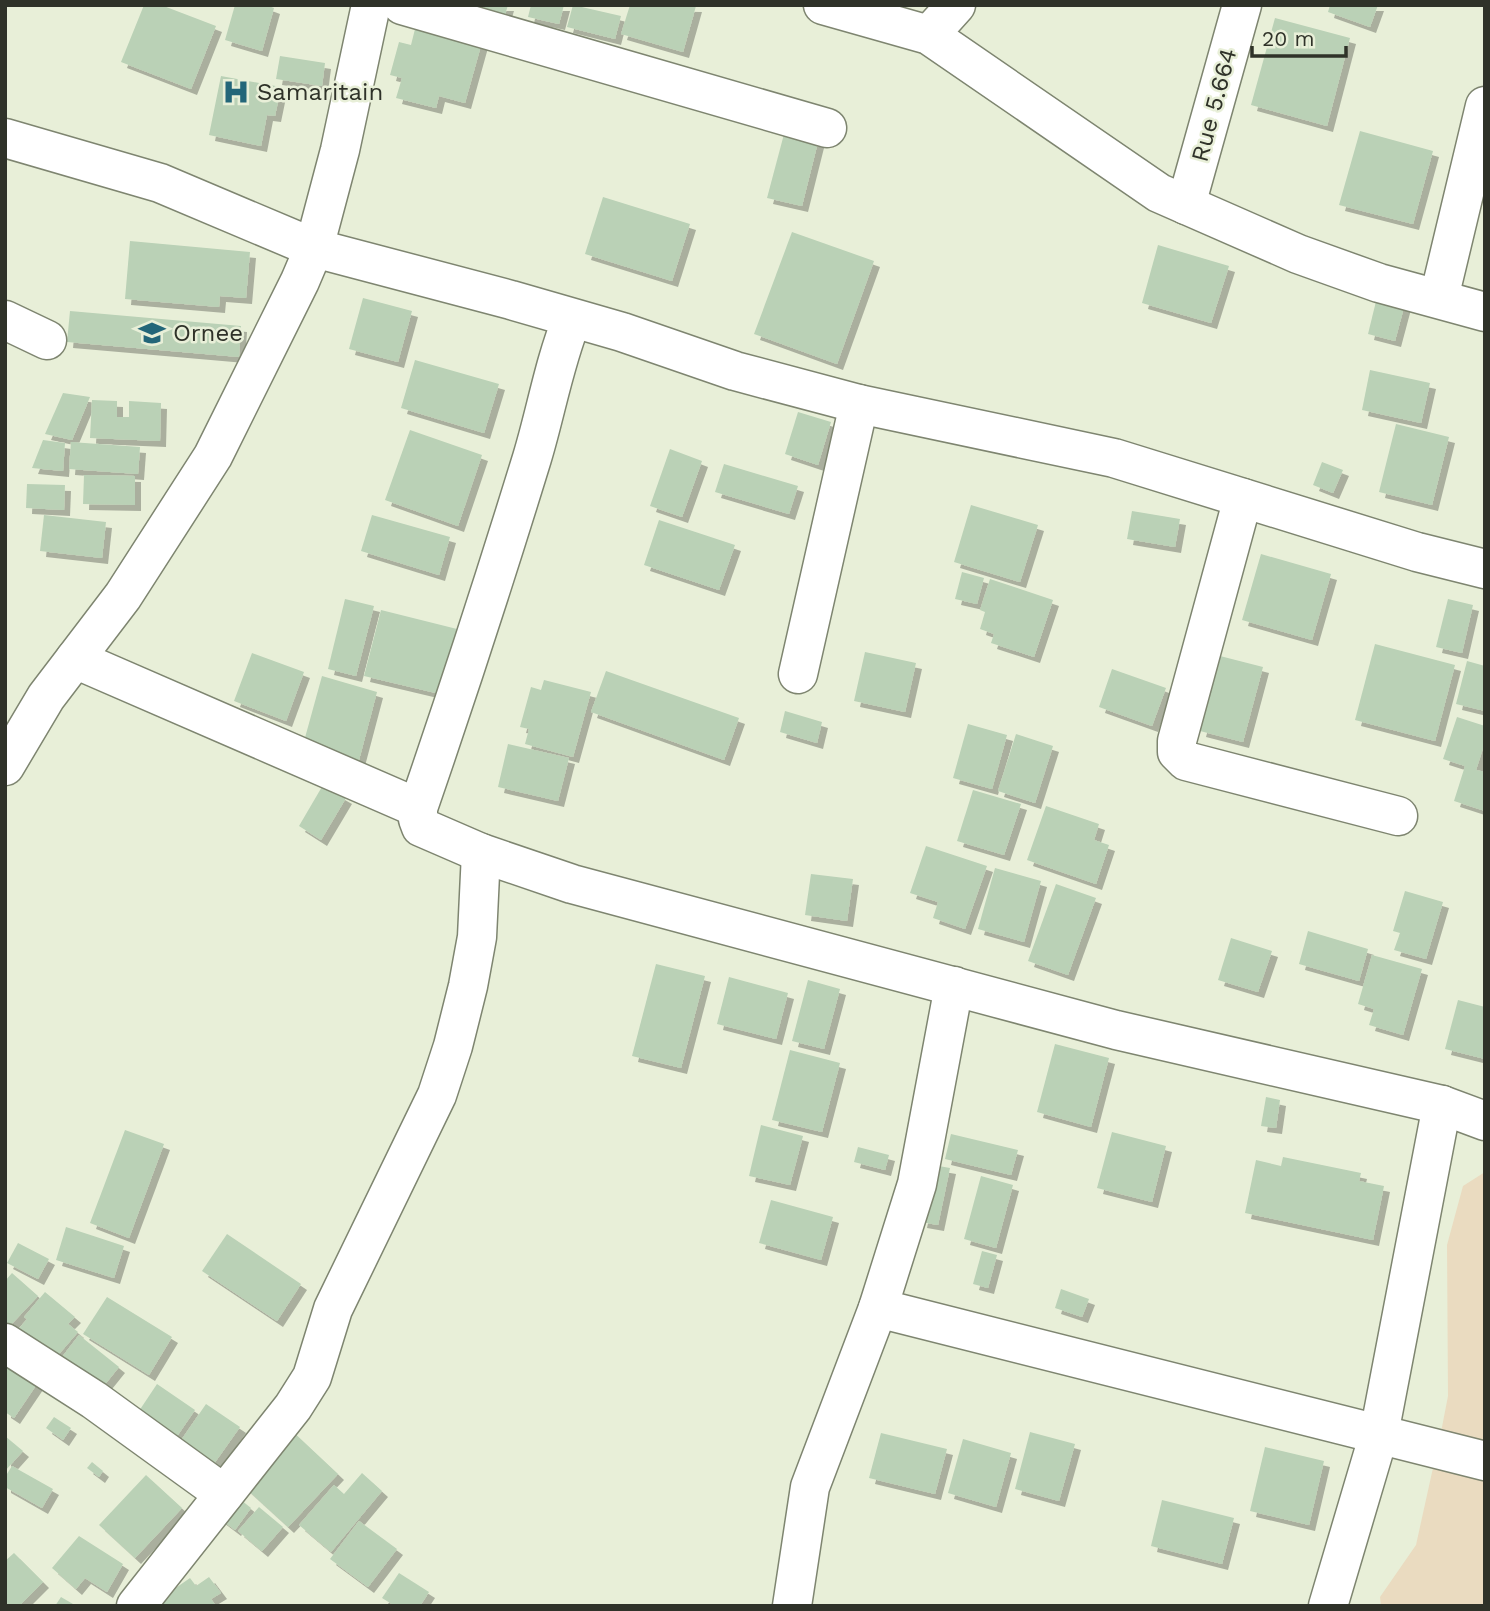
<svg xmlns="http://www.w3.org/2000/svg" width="1490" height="1611" viewBox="0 0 1490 1611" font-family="'Work Sans',sans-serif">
<defs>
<filter id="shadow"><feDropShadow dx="6" dy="6" stdDeviation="0" flood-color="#0004"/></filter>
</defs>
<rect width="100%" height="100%" fill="#e8efd8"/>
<polygon fill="#eadbc0" points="1485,1172 1485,1606 1381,1606 1380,1597 1416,1545 1442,1427 1448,1396 1447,1245 1463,1186"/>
<g fill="#bad1b6" filter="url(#shadow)">
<polygon points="144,5 161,5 216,26 191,89 121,62"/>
<polygon points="235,5 266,5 274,8 262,51 225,40"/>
<polygon points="475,5 508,5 505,15"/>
<polygon points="531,5 564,5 559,24 528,17"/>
<polygon points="573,5 621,16 615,39 567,27"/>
<polygon points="630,5 696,6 683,52 621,34"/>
<polygon points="1330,5 1378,5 1370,27 1328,12"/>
<polygon points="1275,18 1350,38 1327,126 1251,105"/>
<polygon points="416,25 482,42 465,103 439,96 436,108 396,98 402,78 390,75 399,42 411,45"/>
<polygon points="280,56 325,63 322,86 276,79"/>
<polygon points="221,76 281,87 275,116 267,115 261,146 209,135"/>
<polygon points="1360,131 1433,151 1413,224 1339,205"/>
<polygon points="784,134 818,142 802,206 767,198"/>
<polygon points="603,197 690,224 672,281 585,254"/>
<polygon points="792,232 874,261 837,364 754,334"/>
<polygon points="130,241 250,252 246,298 220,296 219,307 125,299"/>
<polygon points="1158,245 1229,266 1211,323 1142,303"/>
<polygon points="1379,289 1407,296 1395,341 1368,334"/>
<polygon points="363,298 412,311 398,362 349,349"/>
<polygon points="70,311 241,326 239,357 67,342"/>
<polygon points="415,360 499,384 484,433 401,408"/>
<polygon points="1370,370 1430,383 1421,423 1362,410"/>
<polygon points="63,393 90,397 72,440 45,434"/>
<polygon points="92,400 117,401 117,417 129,417 129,401 161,403 160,441 90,438"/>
<polygon points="798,412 831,422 818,465 785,454"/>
<polygon points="1396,424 1449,437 1432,505 1379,492"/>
<polygon points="410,430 482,455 458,526 385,500"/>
<polygon points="43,440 65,443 63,471 32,468"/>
<polygon points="71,442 140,447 138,474 69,469"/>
<polygon points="670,449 702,461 682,517 650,506"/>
<polygon points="1322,462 1343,470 1333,493 1313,485"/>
<polygon points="724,464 798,486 789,514 715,492"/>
<polygon points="84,475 135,476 135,505 83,504"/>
<polygon points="27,484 65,485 64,510 26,508"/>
<polygon points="971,505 1038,525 1020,582 954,562"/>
<polygon points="1132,511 1180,519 1175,547 1127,539"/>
<polygon points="44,515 106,522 102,558 40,551"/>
<polygon points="372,515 450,537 439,575 361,551"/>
<polygon points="659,520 735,545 719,590 644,565"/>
<polygon points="1261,554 1331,574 1312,640 1242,620"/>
<polygon points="962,572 984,578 977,604 955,599"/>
<polygon points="990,579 1053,600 1034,657 991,643 994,634 980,629 985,612 980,610"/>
<polygon points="345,599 374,606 356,676 328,669"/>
<polygon points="1448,599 1473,605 1462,653 1436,647"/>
<polygon points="381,610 457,629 440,694 364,676"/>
<polygon points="1375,644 1455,665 1435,741 1355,720"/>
<polygon points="865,652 916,663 905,712 854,701"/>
<polygon points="252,653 304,672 286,721 234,701"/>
<polygon points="1220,656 1263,667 1243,742 1200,731"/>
<polygon points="1467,661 1485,666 1485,711 1456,704"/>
<polygon points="1112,669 1166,688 1152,726 1099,707"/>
<polygon points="606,671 739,718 724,760 591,712"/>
<polygon points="322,676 377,692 359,760 303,745"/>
<polygon points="544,680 591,692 573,757 525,744 529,729 520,727 531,687 541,690"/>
<polygon points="785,711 822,722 817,743 780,732"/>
<polygon points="1457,717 1485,726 1485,742 1476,770 1485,772 1485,811 1454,801 1465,766 1443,759"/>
<polygon points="968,724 1007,735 992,789 953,778"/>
<polygon points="1016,734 1053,746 1035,803 998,791"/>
<polygon points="508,744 569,758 558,801 498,787"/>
<polygon points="323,785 346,798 321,840 299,826"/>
<polygon points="973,790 1021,804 1004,855 957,841"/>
<polygon points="1046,806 1099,824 1094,840 1109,845 1096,884 1027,860"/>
<polygon points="926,846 987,866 965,929 933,918 938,902 910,893"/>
<polygon points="995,868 1041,881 1024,942 978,929"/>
<polygon points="811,874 853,879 847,921 805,915"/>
<polygon points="1056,884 1096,898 1068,975 1028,961"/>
<polygon points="1405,891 1443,902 1426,959 1394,950 1400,933 1393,931"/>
<polygon points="1308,931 1368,949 1359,981 1299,964"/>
<polygon points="1231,938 1272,951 1258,992 1218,980"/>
<polygon points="1372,955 1422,969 1403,1035 1369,1025 1374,1009 1358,1004"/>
<polygon points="656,964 705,976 681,1068 632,1056"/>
<polygon points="729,977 788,993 776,1039 717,1024"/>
<polygon points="808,980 840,989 824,1049 792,1041"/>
<polygon points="1458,1000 1485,1007 1485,1059 1445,1049"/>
<polygon points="1055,1044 1109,1058 1091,1127 1037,1112"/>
<polygon points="790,1050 840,1063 822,1132 772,1120"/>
<polygon points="1266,1097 1280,1100 1276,1128 1261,1126"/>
<polygon points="761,1125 803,1136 790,1185 749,1176"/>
<polygon points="125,1130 164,1144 129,1238 90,1223"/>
<polygon points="1112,1132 1166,1146 1152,1202 1097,1188"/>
<polygon points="951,1134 1018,1150 1011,1175 945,1159"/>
<polygon points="858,1147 889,1155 885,1170 854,1162"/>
<polygon points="1283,1157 1361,1173 1359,1181 1384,1186 1373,1240 1245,1213 1256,1160 1281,1166"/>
<polygon points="933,1165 950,1168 938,1225 921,1222"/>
<polygon points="981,1176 1013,1185 996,1248 964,1239"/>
<polygon points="771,1200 833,1217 821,1260 759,1243"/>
<polygon points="66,1227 124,1246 114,1278 56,1260"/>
<polygon points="227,1234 301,1284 277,1321 202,1271"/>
<polygon points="18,1243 49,1259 38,1279 7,1263"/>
<polygon points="982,1251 997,1255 988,1288 973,1284"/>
<polygon points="12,1273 38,1296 7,1329 5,1328 5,1281"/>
<polygon points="1061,1289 1089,1299 1082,1317 1055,1308"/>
<polygon points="45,1292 75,1317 68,1324 78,1332 53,1361 17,1331 27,1319 24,1317"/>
<polygon points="107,1297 172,1337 149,1375 83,1334"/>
<polygon points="79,1335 119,1367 98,1393 59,1361"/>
<polygon points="5,1358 39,1381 14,1418 5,1412"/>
<polygon points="157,1384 195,1410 171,1445 133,1420"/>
<polygon points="206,1404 240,1427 206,1475 173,1452"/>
<polygon points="54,1417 71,1428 63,1440 46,1428"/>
<polygon points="290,1429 338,1474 288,1527 240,1483"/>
<polygon points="1030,1432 1075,1444 1059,1501 1015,1489"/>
<polygon points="881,1433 947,1449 935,1494 869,1478"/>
<polygon points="5,1436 23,1451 5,1471"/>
<polygon points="963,1439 1011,1453 996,1507 948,1493"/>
<polygon points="1265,1447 1324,1461 1309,1525 1250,1511"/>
<polygon points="92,1462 103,1471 99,1477 87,1468"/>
<polygon points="12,1466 53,1489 42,1508 5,1487 5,1477"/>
<polygon points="362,1473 382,1491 331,1552 299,1525 334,1485 344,1494"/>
<polygon points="146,1475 182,1508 135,1558 99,1525"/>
<polygon points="231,1492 251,1508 235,1530 214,1514"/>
<polygon points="1162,1500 1234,1518 1222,1564 1151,1546"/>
<polygon points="259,1507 283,1527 262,1551 238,1531"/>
<polygon points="359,1521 397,1549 368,1587 330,1559"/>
<polygon points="79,1536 123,1564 107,1592 85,1578 76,1589 52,1568"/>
<polygon points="14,1553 43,1582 19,1606 5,1606 5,1561"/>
<polygon points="399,1573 429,1592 420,1606 395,1606 382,1598"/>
<polygon points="209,1577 221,1593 211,1599 216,1606 160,1606 157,1601 190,1578 196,1586"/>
<polygon points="61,1597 73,1604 72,1606 55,1606"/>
</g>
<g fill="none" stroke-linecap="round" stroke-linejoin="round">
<g stroke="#7e8570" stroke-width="41">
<g id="minor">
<polyline points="402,5 827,128"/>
<polyline points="823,5 929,35 1159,193 1298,254 1379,283 1485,312"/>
<polyline points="929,35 956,5"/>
<polyline points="5,138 160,183 314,248 511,300 622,332 735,371 859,404 1114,458 1417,552 1485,569"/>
<polyline points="1186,205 1242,5"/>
<polyline points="1439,298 1485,106"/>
<path d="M572,319c-18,44 -26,93 -40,139 -36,117 -74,234 -114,350v11l3,8 60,26 91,31 544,146 326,75 43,16"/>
<polyline points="5,320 47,340"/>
<polyline points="1243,498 1177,741 1177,752 1186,761 1398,816"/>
<polyline points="75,659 418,808"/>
<polyline points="798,674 859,404"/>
<polyline points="5,766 46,697 123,596 213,456 300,281 314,248 340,150 371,5"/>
<polyline points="878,1308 1485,1461"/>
<polyline points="5,1343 94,1400 224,1494"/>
<polyline points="136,1606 293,1407 312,1377 333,1309 437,1095 453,1046 468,986 477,937 481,853"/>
<polyline points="792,1606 810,1487 878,1308 917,1184 954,986"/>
<polyline points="1328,1606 1379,1434 1442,1105"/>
</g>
</g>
<use href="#minor" stroke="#fff" stroke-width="38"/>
</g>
<defs>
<g id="hospital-bare" transform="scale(2.1)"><path d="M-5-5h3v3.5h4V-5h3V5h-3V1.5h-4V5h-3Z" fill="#236679" stroke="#e8efd8" stroke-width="2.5" paint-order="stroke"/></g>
<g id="school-bare" transform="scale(2.1)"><path d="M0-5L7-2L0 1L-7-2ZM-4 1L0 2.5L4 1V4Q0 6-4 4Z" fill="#236679" stroke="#e8efd8" stroke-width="2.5" paint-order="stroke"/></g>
</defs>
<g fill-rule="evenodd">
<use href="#hospital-bare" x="236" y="92"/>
<use href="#school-bare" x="152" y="333"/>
</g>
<g text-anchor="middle" stroke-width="5" stroke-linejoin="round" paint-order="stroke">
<g font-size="24" fill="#2f3229" stroke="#e8efd8" text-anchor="start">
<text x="257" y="100">Samaritain</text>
<text x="173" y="341">Ornee</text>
</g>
<g font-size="24" fill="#2f3229" stroke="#e8efd8">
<text transform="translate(1214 105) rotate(-75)" y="8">Rue 5.664</text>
</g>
</g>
<rect width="1490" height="1611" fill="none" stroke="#2f3229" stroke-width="14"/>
<path d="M1252 46v10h94v-10" fill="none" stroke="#2f3229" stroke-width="3.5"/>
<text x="1262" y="46" font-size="21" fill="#2f3229" stroke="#e8efd8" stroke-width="5" paint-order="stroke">20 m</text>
</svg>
